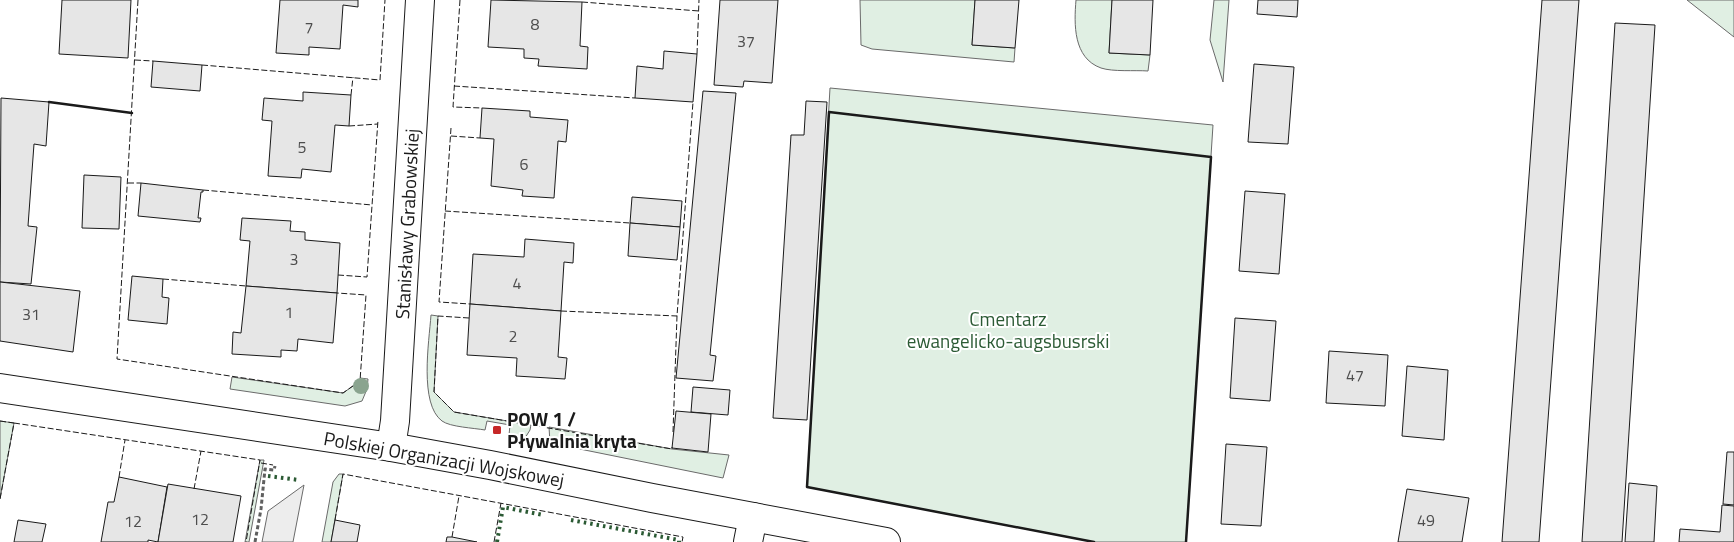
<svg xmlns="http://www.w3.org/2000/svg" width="1734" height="542" viewBox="0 0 1734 542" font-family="'Titillium Web',sans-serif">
<rect width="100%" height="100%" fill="#fff"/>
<g fill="#e0efe3" stroke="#6a6a6a">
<polygon points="860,0 975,0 972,45 1015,48 1014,62 872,49 861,45"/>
<path d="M1076,0h36l-3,53 41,2 -2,16c-13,-1 -35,1 -47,-3 -28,-10 -27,-44 -25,-68z"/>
<polygon points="1214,0 1229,0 1223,82 1210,40"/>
<polygon points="1687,0 1734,0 1734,37"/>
<polygon points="830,88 1213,125 1186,542 1094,542 807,487"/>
<path d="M431,315l7,1 -4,76 20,20 77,13 -1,5 -5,8 -16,-3 1,-10 -23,-4 -2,9c-11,-2 -35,-3 -43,-9 -23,-17 -13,-79 -11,-106z"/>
<polygon points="232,377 343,393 360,381 360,378 368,379 367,389 362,401 345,406 230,389"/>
<polygon points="0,421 14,423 0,499"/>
<polygon points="549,427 672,449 729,455 723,478 550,443"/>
<polygon points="260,460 264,460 249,542 245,542"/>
<polygon points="339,474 343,474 331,542 322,542 333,482"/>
</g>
<polygon fill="#ededed" stroke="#6a6a6a" points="304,485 293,542 262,542 268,511"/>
<g fill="#e6e6e6" stroke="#1a1a1a">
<polygon points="62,0 131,0 128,58 59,54"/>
<polygon points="280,0 358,0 358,7 343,5 340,49 309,47 309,55 276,53"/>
<polygon points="491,0 582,2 580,46 588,47 587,69 538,66 539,59 524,58 524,49 488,47"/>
<polygon points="720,0 778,0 772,83 744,81 743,87 714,85"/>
<polygon points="975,0 1019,0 1015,48 972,45"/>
<polygon points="1112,0 1153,0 1150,55 1109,53"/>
<polygon points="1258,0 1298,0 1297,17 1257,14"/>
<polygon points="1542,0 1579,0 1539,542 1502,542"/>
<polygon points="1615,23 1655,25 1622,542 1582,542"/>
<polygon points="664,51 697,54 693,102 635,98 637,66 663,69"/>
<polygon points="153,61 202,65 200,91 151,87"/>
<polygon points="1254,64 1294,67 1288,144 1248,142"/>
<polygon points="703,91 736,93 710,355 716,356 713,381 676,378"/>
<polygon points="303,92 351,95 349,126 335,125 331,172 302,169 301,178 268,176 272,121 262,120 264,98 303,101"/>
<polygon points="1,98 49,102 46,146 34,144 28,226 37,227 31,284 0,282"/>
<polygon points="806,101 827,102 807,420 773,418 791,135 804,135"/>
<polygon points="482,108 530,111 530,117 568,120 566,142 558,141 554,198 522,196 523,190 491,186 494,139 480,138"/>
<polygon points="84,175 121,177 119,229 82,228"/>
<polygon points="141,183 203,190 203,192 201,192 198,218 201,218 200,222 138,216"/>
<polygon points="1245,191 1285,194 1279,274 1239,271"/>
<polygon points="632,197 682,201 680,227 630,223"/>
<polygon points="242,218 291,221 290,231 305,232 305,240 340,243 337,293 246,286 250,241 240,240"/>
<polygon points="630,223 680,227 677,260 628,256"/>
<polygon points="525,239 574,243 573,263 564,262 561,311 470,304 473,254 524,257"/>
<polygon points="132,276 163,279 162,297 169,298 167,324 128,320"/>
<polygon points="0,282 80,291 73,352 0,341"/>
<polygon points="246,286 337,293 333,343 298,339 297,351 281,350 281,357 232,354 233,332 241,333"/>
<polygon points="470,304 561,311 558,357 567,358 565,379 516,376 517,358 467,355"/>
<polygon points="1235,318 1276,321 1270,401 1230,398"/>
<polygon points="1329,351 1388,355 1385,406 1326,403"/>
<polygon points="1407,366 1448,370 1444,440 1402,436"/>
<polygon points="693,387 730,390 728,415 691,412"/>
<polygon points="676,411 711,414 708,452 672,448"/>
<polygon points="1226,444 1267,447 1261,526 1221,524"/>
<polygon points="1727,452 1734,452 1734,505 1723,504"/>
<polygon points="119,477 167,487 158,542 148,540 148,542 101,542 108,502 114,502"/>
<polygon points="1629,483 1657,486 1654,542 1625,542"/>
<polygon points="168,484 241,496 233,542 158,542"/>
<polygon points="1407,489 1469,498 1462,542 1398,542"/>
<polygon points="1722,505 1734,506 1734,542 1679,542 1680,529 1720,532"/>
<polygon points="18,520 46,524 42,542 14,542"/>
<polygon points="335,520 360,525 357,542 331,542"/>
<polygon points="447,537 452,537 477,542 446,542"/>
</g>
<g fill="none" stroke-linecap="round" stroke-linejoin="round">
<g stroke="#1a1a1a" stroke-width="30">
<g id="minor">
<polyline points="0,388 391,447 490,465 652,498 886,542"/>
<polyline points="391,447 395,421 420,0"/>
<polyline points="748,542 753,517"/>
</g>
</g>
<polyline stroke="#5f5f5f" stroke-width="3" stroke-dasharray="4 2.5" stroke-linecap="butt" points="255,542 261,509 265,469 274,470 275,466"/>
<use href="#minor" stroke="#fff" stroke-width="28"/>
<g stroke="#2b5a34" stroke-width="4" stroke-dasharray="2.5 4" stroke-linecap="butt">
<polyline points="268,476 299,480"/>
<polyline points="571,520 679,540 679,542"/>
<polyline points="497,542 503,507 543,515"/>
</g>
<g stroke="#1a1a1a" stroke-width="1" stroke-dasharray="6 2.5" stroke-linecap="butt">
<polyline points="138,0 117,359 343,393 360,381 366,295 337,293"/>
<polyline points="460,0 453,107 482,108"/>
<polyline points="582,2 699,11"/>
<polyline points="697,54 699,0"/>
<polyline points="135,60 153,61"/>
<polyline points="202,65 380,80 385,0"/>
<polyline points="454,86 635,98"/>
<polyline points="351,95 353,77"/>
<polyline points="349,126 378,124"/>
<polyline points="451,128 439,302 470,304"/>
<polyline points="451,136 480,138"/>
<polyline points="128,183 141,183"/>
<polyline points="203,190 372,205"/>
<polyline points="445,211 630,223"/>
<polyline points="338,275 367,277 378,120"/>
<polyline points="163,279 246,286"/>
<polyline points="561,311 677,316"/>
<polyline points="469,318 438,316 434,392 454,412 672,449 672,447"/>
<polyline points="0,421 14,423 0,499"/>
<polyline points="14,423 260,460 246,542"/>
<polyline points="673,432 677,316 693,102"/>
<polyline points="261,463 273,465"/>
<polyline points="119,477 125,440"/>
<polyline points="194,489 201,451"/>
<polyline points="335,520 343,474 683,537 682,542"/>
<polyline points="452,537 459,496"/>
<polyline points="494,542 501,503"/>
</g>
<g stroke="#1a1a1a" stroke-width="2.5">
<polyline points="49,102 132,113"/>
<polyline points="1094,542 807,487 829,112 1211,157 1186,542"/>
</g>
</g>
<circle fill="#8aa48f" cx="361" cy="386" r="8"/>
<rect fill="#c62828" stroke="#fff" stroke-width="2" x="492" y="425" width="10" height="10" rx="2.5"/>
<g text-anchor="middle" stroke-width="4" stroke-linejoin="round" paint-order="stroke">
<g font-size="16" fill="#4d4d4d">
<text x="535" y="30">8</text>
<text x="309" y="33">7</text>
<text x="746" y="47">37</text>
<text x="302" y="153">5</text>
<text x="524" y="170">6</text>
<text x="294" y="265">3</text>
<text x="517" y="289">4</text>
<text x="289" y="318">1</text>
<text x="31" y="320">31</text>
<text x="513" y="342">2</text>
<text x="1355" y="381">47</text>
<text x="200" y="525">12</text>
<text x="1426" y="526">49</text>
<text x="133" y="527">12</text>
</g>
<g font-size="19" fill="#1a1a1a" stroke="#fff">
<text transform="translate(407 224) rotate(-87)" y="7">Stanisławy Grabowskiej</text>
<text transform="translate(444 459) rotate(10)" y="7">Polskiej Organizacji Wojskowej</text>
</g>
<g font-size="19" fill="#2b5a34" stroke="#fff">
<text x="1008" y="326">Cmentarz<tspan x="1008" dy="22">ewangelicko-augsbusrski</tspan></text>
</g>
<g font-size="19" font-weight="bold" fill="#1a1a1a" stroke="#fff" text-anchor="start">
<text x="507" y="426">POW 1 /<tspan x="507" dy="22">Pływalnia kryta</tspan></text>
</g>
</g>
</svg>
